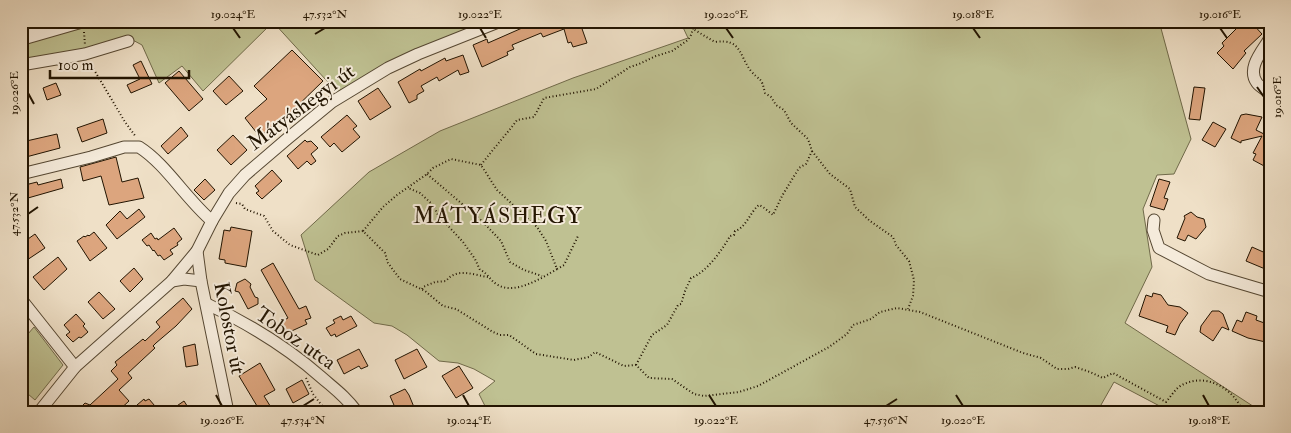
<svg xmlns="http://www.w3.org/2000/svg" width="1291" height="433" viewBox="0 0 1291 433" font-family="'IM FELL Double Pica',serif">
<rect width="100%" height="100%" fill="#efe0c7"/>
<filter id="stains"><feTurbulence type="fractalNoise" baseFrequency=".004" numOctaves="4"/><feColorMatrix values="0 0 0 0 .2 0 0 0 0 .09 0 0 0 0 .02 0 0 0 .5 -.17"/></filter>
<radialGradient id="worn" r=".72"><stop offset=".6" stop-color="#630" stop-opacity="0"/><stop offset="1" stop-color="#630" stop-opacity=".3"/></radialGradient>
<g fill="#bfc192" stroke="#706a4a">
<polygon points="103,21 486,21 406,54 337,92 273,22 203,91 182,66 159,83 142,45 129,38 59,55 21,61 21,44"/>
<polygon points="680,21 1159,21 1191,139 1174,174 1157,175 1143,209 1152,267 1125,323 1262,412 1171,412 1114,382 1097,412 488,412 479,394 495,381 474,369 458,363 439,361 407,335 392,326 374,323 315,280 301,235 369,172 440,131 573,78 688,38"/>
<polygon points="34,327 63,365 35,400 21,388 21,342"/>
</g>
<g fill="#dca57e" stroke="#221401">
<polygon points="538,21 583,21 580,23 587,43 573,47 571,42 568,43 564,29 543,37 541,33 512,45 514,49 507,52 508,55 482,67 473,45 487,39 488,43"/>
<polygon points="1231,21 1250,21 1262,34 1244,51 1246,53 1233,69 1217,53 1224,46 1222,43 1237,28"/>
<polygon points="292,50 323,81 285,118 283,116 260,137 245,118 267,99 254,86"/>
<polygon points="463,55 469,72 460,75 458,70 439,81 437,77 421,86 424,91 417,95 417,99 409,103 398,82 420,69 421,71 445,58 446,61"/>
<polygon points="141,61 152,84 131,93 127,85 140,79 133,65"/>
<polygon points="179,71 203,99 189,111 165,83"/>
<polygon points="229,76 243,91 226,105 213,91"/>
<polygon points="56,83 61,95 47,100 43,88"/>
<polygon points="1194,87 1205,88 1200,120 1189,119"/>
<polygon points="378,88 391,107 370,120 358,101"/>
<polygon points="1246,114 1262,117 1256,130 1270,137 1270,160 1266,167 1253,160 1256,154 1253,153 1262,136 1241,141 1241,143 1231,138 1241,115"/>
<polygon points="347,115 357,126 353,129 360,137 342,152 334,143 330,147 321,137"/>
<polygon points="103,119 107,133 82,142 77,128"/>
<polygon points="1213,122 1226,129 1215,147 1202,140"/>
<polygon points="181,127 188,136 168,154 161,146"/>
<polygon points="57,134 60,148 26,157 22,142"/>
<polygon points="233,135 247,150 231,165 217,150"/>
<polygon points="305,140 307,142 311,141 318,148 311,154 316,161 311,165 307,161 298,169 287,156"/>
<polygon points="116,157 122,182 138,178 144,198 109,205 101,176 83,181 80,167"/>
<polygon points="272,170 282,181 262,199 256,193 259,191 255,186"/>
<polygon points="61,179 63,188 21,200 21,186 37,182 38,185"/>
<polygon points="205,179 215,190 204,200 194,190"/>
<polygon points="1159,179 1170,182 1164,198 1168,199 1164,210 1150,206"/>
<polygon points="139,209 145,217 117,239 106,225 120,211 127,219"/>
<polygon points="1191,212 1197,217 1204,219 1206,227 1196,239 1188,235 1185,241 1177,238 1185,218 1184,216"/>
<polygon points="231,227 252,231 246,267 225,263 225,260 219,259 224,230 230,231"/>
<polygon points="174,228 182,239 177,243 178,245 170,250 173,254 164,260 160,255 158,256 154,250 153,251 149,245 147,246 142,240 151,233 155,239 157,238 158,240"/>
<polygon points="94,232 107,248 90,261 77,241 84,236 85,237 88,235 89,236"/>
<polygon points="35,234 45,248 27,260 23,254 24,253 21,249 21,244"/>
<polygon points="1252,247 1270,255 1270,271 1246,261"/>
<polygon points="58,257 67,269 44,290 33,277"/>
<polygon points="273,263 299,309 306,306 311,318 305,320 307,324 285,334 279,323 288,318 261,270"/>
<polygon points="134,268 143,279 130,292 120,281"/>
<polygon points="245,279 251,284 250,287 255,297 258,298 258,304 248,309 239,292 235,291 237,283"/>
<polygon points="99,292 115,309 103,319 88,302"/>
<polygon points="1153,293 1161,295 1168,305 1180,307 1188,313 1180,324 1175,335 1166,332 1168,326 1139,316 1146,295 1152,297"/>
<polygon points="183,298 192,309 176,326 156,343 153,346 155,348 128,373 132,378 119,390 129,401 117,412 76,412 85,403 90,405 118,379 111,371 117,365 115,362 143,339 145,341 160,327 156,322"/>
<polygon points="1212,311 1219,311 1223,314 1229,330 1222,327 1213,341 1200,332 1201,326"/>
<polygon points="1246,312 1257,316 1256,320 1270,325 1270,343 1248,338 1232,331 1237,320 1242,322"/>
<polygon points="76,314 85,324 83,326 88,332 81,338 79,337 73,342 66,335 70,332 64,325"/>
<polygon points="341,316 343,320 351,316 357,326 336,337 335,334 331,336 326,328 335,323 333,320"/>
<polygon points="195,344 198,365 186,367 183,347"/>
<polygon points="359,349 368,366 361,369 359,366 344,374 337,360"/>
<polygon points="417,349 427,367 404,379 395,360"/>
<polygon points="260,363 275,390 264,396 272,409 267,412 248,412 257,406 239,376"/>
<polygon points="459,366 473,388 456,398 442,376"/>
<polygon points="302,380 309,394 293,403 286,389"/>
<polygon points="405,389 409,395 416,412 397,412 390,396"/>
<polygon points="144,399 145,401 149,399 160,412 143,412 137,405"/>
<polygon points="184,401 191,412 168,412"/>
</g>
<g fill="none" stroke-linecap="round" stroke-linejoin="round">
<g stroke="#554732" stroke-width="13">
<g id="minor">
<path d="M1270,38c-7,12 -24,30 -13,45 3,4 9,7 13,10"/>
<polyline points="21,65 85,54 128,41"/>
<path d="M21,174l70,-17 33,-10h15c27,17 47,52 73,74"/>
<polyline points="1154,220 1153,230 1159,248 1209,274 1270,292"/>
<polyline points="197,251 201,281 228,412"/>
<polyline points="172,281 184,279 201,281"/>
<polyline points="21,299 75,367"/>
<path d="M207,304c40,19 81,44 114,73 15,13 24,19 36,35"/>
<polyline points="39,412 75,367 172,281 197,251 212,221 229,193 245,175 287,139 332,102 388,68 418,54 501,21"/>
</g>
</g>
<g stroke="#554732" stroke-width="16">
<polyline id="tertiary" points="21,38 80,21"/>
</g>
<g stroke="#221401" stroke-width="2" stroke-dasharray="1 2.5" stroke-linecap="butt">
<polyline points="84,32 85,45"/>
<polyline points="90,63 125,122 136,137"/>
<polyline points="812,151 830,174 850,189 855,207 870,221 893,237 896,245 909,261 914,280 913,296 908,309"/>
<path d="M481,165c12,-16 25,-30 36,-45l17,-3 10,-19 52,-9 34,-22 9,-3 17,-8 16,-5 16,-11 3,-5 2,-6 -3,-8"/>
<polyline points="427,174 481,220 501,241 510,262 524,270 542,276"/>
<path d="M236,203l6,1 3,5 19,7 9,15 17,14 28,10 10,-6 10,-13 7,-3 18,-2 22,22 3,10 12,16 25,12 18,15 13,3 37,23 7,3h9l27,19 38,6 15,-3 6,-5 29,14 12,-1 13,13 23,1 22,15 10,2 35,-4 19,-6 71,-39 18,-13 6,-9 18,-6 9,-7 17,-4 23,4 103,41 18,5 16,11h11l7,-2 15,5 13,6 10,-5 53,29c5,-6 10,-14 16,-17 25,-13 52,4 61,27"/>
<path d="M363,231l20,-24 14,-12 30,-21 6,-6 18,-9 30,6 16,25 40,37 9,14 11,28c-15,9 -42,26 -59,16 -8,-4 -10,-12 -18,-15l-5,-11 -12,-17 -25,-27 -5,-10 -13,-12 -12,-5"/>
<polyline points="557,269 564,265 578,236"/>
<path d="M422,289l1,-2 12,-5 11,-1c11,-14 27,-6 42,-4"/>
<path d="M636,365l16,-30 15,-10 11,-20 3,-1 4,-13 6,-13c15,-5 32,-29 39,-42l4,-1 1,-4c11,-3 15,-19 24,-26l4,2 10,8 9,-19 17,-28 7,-4 6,-13 -4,-12 -17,-16 -7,-13 -8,-5 -5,-8 -6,-4c-4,-18 -5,-11 -14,-22 -12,-15 -9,-33 -36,-29l-22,-13"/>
<polyline points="306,378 313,394 327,412"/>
</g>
<use href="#minor" stroke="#f5ebdb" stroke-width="11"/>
<use href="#tertiary" stroke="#f5ebdb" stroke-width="14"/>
</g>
<path fill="none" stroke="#221401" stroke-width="2" d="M233,28l7,10M480,28l6,10M726,28l7,10M973,28l7,10M1220,28l7,10M315,34l10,-6M1257,87l7,10M28,93l6,11M28,214l10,-7M216,395l6,11M463,395l6,11M709,395l7,11M956,395l7,11M1203,395l6,11M303,406l11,-7M886,406l11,-7"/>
<g text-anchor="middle" stroke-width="4" stroke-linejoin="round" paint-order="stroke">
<g font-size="21" fill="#221401" stroke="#f5ebdb">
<text transform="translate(301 107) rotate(-37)" y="7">Mátyáshegyi út</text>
<text transform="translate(230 328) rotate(79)" y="7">Kolostor út</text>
<text transform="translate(296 338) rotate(35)" y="7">Toboz utca</text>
</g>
<g font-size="22" letter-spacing="1" fill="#221401" stroke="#f5ebdb">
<text x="498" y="223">MÁTYÁSHEGY</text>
</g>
</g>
<rect width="1291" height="433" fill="none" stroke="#efe0c7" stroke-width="55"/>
<path d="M50 70v8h139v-8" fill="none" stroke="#221401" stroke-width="2.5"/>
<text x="58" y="70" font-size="15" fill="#221401" stroke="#f5ebdb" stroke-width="4" paint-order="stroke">100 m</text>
<rect x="28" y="28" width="1236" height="378" fill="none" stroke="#221401" stroke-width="2"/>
<g font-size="12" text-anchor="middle" fill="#221401">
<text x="233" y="18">19.024°E</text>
<text x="325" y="18">47.532°N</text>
<text x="480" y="18">19.022°E</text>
<text x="726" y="18">19.020°E</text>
<text x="973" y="18">19.018°E</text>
<text x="1220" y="18">19.016°E</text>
<text transform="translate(14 93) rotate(-90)" y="4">19.026°E</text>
<text transform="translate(1277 97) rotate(-90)" y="4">19.016°E</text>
<text transform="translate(14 214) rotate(-90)" y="4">47.532°N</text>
<text x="222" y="424">19.026°E</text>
<text x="303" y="424">47.534°N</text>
<text x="469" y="424">19.024°E</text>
<text x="716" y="424">19.022°E</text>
<text x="886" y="424">47.536°N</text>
<text x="963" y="424">19.020°E</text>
<text x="1209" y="424">19.018°E</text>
</g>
<rect width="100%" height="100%" filter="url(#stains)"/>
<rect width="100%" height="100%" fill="url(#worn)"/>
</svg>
